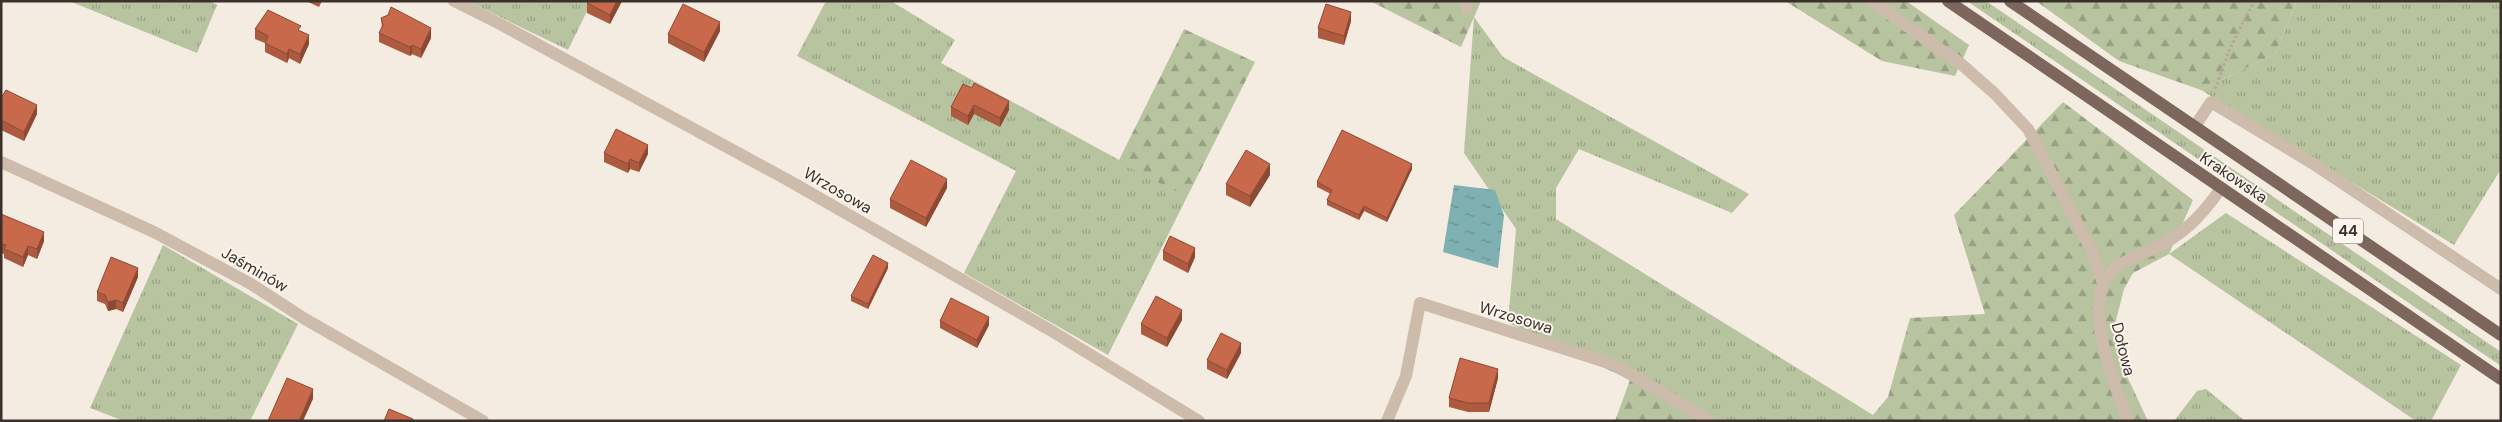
<svg xmlns="http://www.w3.org/2000/svg" width="2502" height="422" viewBox="0 0 2502 422" font-family="'DM Sans',sans-serif">
<defs>
<pattern id="grass-tufts" width="24" height="20" patternUnits="userSpaceOnUse" patternTransform="scale(1.25)"><rect width="24" height="20" fill="#b8c4a0"/><path d="M3 7l-1-3M5 7V3M7 7l1-3M15 17l-1-3M17 17v-4M19 17l1-3" fill="none" stroke="#97a083"/></pattern>
<pattern id="forest-firs" width="22" height="20" patternUnits="userSpaceOnUse" patternTransform="scale(1.25)"><rect width="22" height="20" fill="#b8c4a0"/><path d="M5 1l3.5 6h-7zM16 11l3.5 6h-7z" fill="#97a083"/></pattern>
<pattern id="water-ripples" width="26" height="14" patternUnits="userSpaceOnUse" patternTransform="scale(1.25)"><rect width="26" height="14" fill="#7fb0b2"/><path d="M2 4q2-2 4 0t4 0M15 11q2-2 4 0t4 0" fill="none" stroke="#699091"/></pattern>
</defs>
<rect width="100%" height="100%" fill="#f4ebe1"/>
<g fill="url(#grass-tufts)">
<polygon points="69,1 210,1 217,5 197,53"/>
<polygon points="467,1 592,1 568,50"/>
<polygon points="826,1 891,1 955,40 941,63 1187,197 1108,355 964,273 1016,171 797,56"/>
<polygon points="1967,1 1986,1 2501,352 2501,366"/>
<polygon points="2297,1 2501,1 2501,169 2454,245 2201,90 2275,54"/>
<polygon points="1474,17 1503,57 1749,194 1732,213 1579,149 1556,188 1556,219 1873,415 1868,421 1718,421 1508,323 1516,229 1464,153"/>
<polygon points="2226,213 2461,365 2431,421 2416,421 2169,254"/>
<polygon points="163,245 298,324 250,421 124,421 90,408"/>
<polygon points="2206,389 2245,421 2174,421 2197,391"/>
</g>
<g fill="url(#forest-firs)">
<polygon points="1370,1 1481,1 1461,47"/>
<polygon points="1785,1 1906,1 1969,45 1955,76 1882,61"/>
<polygon points="2036,1 2297,1 2275,54 2201,90 2119,61"/>
<polygon points="1184,29 1255,62 1187,197 1118,162"/>
<polygon points="2063,102 2193,200 2169,254 2133,273 2124,289 2115,324 2126,374 2148,421 1868,421 1888,397 1910,318 1985,314 1954,215"/>
<polygon points="1630,380 1718,421 1615,421"/>
</g>
<polygon fill="url(#water-ripples)" points="1454,185 1495,190 1504,215 1498,268 1443,252"/>
<g fill="none" stroke-linecap="round" stroke-linejoin="round">
<polyline stroke="#b9a596" stroke-width="3" stroke-dasharray="2.5 2.5" stroke-linecap="butt" points="2215,89 2231,46 2254,1"/>
<g stroke="#cdbbac" stroke-width="12">
<polyline points="454,1 498,23 786,179 1050,330 1199,421"/>
<polyline points="1871,1 1960,63 1994,93 2028,129 2091,249 2103,283"/>
<polyline points="1466,8 1467,1"/>
<polyline points="2195,126 2211,102 2312,163 2501,289"/>
<polyline points="1,162 154,232 251,284 305,319 483,421"/>
<polyline points="1387,421 1406,376 1420,303 1615,365 1710,421"/>
<path d="M2128,421c-13,-37 -50,-120 -14,-152 10,-9 25,-13 37,-19 31,-14 51,-34 70,-62"/>
</g>
<g stroke="#7d675c" stroke-width="12">
<polyline points="1948,1 2501,379"/>
<polyline points="2010,1 2501,335"/>
</g>
</g>
<g fill="#ac5a40">
<polygon points="306,1 322,1 319,7"/>
<polygon points="589,1 622,1 610,24 587,13 587,3"/>
<polygon points="381,18 431,38 421,58 412,54 410,56 379,42 379,33 382,28"/>
<polygon points="1351,21 1344,45 1318,38 1318,28"/>
<polygon points="255,29 301,32 309,44 300,64 289,58 287,63 265,52 265,43 255,39"/>
<polygon points="720,31 704,62 668,43 668,34"/>
<polygon points="963,84 1009,110 1000,127 974,114 968,125 951,116 951,107"/>
<polygon points="1,98 37,114 24,141 1,130"/>
<polygon points="604,153 648,154 639,172 630,169 628,173 604,162"/>
<polygon points="1412,169 1387,222 1364,211 1359,220 1327,205 1327,200 1331,194 1317,187 1317,182"/>
<polygon points="1270,175 1250,207 1226,195 1226,184"/>
<polygon points="947,188 926,227 890,208 890,199"/>
<polygon points="1,214 44,241 37,259 28,255 23,267 4,258 4,254 1,253"/>
<polygon points="1163,251 1195,257 1188,273 1163,260"/>
<polygon points="888,268 868,309 851,301 851,296"/>
<polygon points="138,277 123,312 116,309 108,311 105,304 97,301 97,292"/>
<polygon points="1182,320 1167,347 1141,334 1141,324"/>
<polygon points="940,321 989,325 977,348 940,328"/>
<polygon points="1241,353 1227,379 1207,369 1207,360"/>
<polygon points="1498,378 1489,412 1468,412 1449,407 1449,398"/>
</g>
<g fill="#8c4a34">
<polygon points="617,1 622,1 610,24 610,15"/>
<polygon points="1351,12 1351,21 1344,45 1344,36"/>
<polygon points="720,22 720,31 704,62 704,52"/>
<polygon points="431,28 431,38 421,58 421,49"/>
<polygon points="309,35 309,44 300,64 300,54"/>
<polygon points="412,45 412,54 410,56 410,47"/>
<polygon points="289,49 289,58 287,63 287,54"/>
<polygon points="1009,101 1009,110 1000,127 1000,118"/>
<polygon points="37,105 37,114 24,141 24,132"/>
<polygon points="974,105 974,114 968,125 968,116"/>
<polygon points="648,145 648,154 639,172 639,163"/>
<polygon points="630,159 630,169 628,173 628,164"/>
<polygon points="1270,164 1270,175 1250,207 1250,196"/>
<polygon points="1412,164 1412,169 1387,222 1387,218"/>
<polygon points="947,179 947,188 926,227 926,218"/>
<polygon points="1364,206 1364,211 1359,220 1359,215"/>
<polygon points="44,232 44,241 37,259 37,249"/>
<polygon points="28,246 28,255 23,267 23,257"/>
<polygon points="1195,248 1195,257 1188,273 1188,264"/>
<polygon points="888,263 888,268 868,309 868,304"/>
<polygon points="138,268 138,277 123,312 123,303"/>
<polygon points="116,300 116,309 108,311 108,302"/>
<polygon points="1182,310 1182,320 1167,347 1167,338"/>
<polygon points="989,317 989,325 977,348 977,340"/>
<polygon points="1241,343 1241,353 1227,379 1227,370"/>
<polygon points="1498,369 1498,378 1489,412 1489,403"/>
<polygon points="313,389 313,399 303,421 299,421"/>
</g>
<g fill="#c8694b" stroke="#8c4a34">
<polygon points="589,1 617,1 610,15 587,3"/>
<polygon points="683,4 720,22 704,52 668,34"/>
<polygon points="1326,4 1351,12 1344,36 1318,28"/>
<polygon points="391,7 431,28 421,49 412,45 410,47 379,33 383,25 381,18 388,15"/>
<polygon points="268,10 301,26 298,30 309,35 300,54 289,49 287,54 265,43 268,36 255,29"/>
<polygon points="974,83 1009,101 1000,118 974,105 968,116 951,107 963,84 972,88"/>
<polygon points="6,90 37,105 24,132 1,120 1,98"/>
<polygon points="616,129 648,145 639,163 630,159 628,164 604,153"/>
<polygon points="1342,130 1412,164 1387,218 1364,206 1359,215 1327,200 1332,190 1317,182"/>
<polygon points="1246,150 1270,164 1250,196 1226,184"/>
<polygon points="911,160 947,179 926,218 890,199"/>
<polygon points="1,214 44,232 37,249 28,246 23,257 4,249 6,245 1,244"/>
<polygon points="1170,236 1195,248 1188,264 1163,251"/>
<polygon points="873,255 888,263 868,304 851,296"/>
<polygon points="111,257 138,268 123,303 116,300 108,302 105,295 97,292"/>
<polygon points="1156,296 1182,310 1167,338 1141,324"/>
<polygon points="951,298 989,317 977,340 940,321"/>
<polygon points="1221,333 1241,343 1227,370 1207,360"/>
<polygon points="1460,358 1498,369 1489,403 1468,403 1449,398"/>
<polygon points="287,378 313,389 299,421 268,421"/>
<polygon points="389,409 413,419 412,421 384,421"/>
</g>
<g text-anchor="middle" stroke-width="4" stroke-linejoin="round" paint-order="stroke">
<rect fill="#fbf5ee" stroke="#756b66" stroke-width="1" x="2333" y="218.5" width="30" height="25" rx="4"/>
<g font-size="15" font-weight="bold" fill="#3b302b">
<text x="2348" y="236">44</text>
</g>
<g font-size="16" fill="#3b302b" stroke="#fbf5ee">
<text transform="translate(2234 177) rotate(34)" y="6">Krakowska</text>
<text transform="translate(838 190) rotate(30)" y="6">Wrzosowa</text>
<text transform="translate(255 269) rotate(30)" y="6">Jaśminów</text>
<text transform="translate(1516 317) rotate(17)" y="6">Wrzosowa</text>
<text transform="translate(2124 349) rotate(76)" y="6">Dołowa</text>
</g>
</g>
<rect width="2502" height="422" fill="none" stroke="#3b302b" stroke-width="5"/>
</svg>
